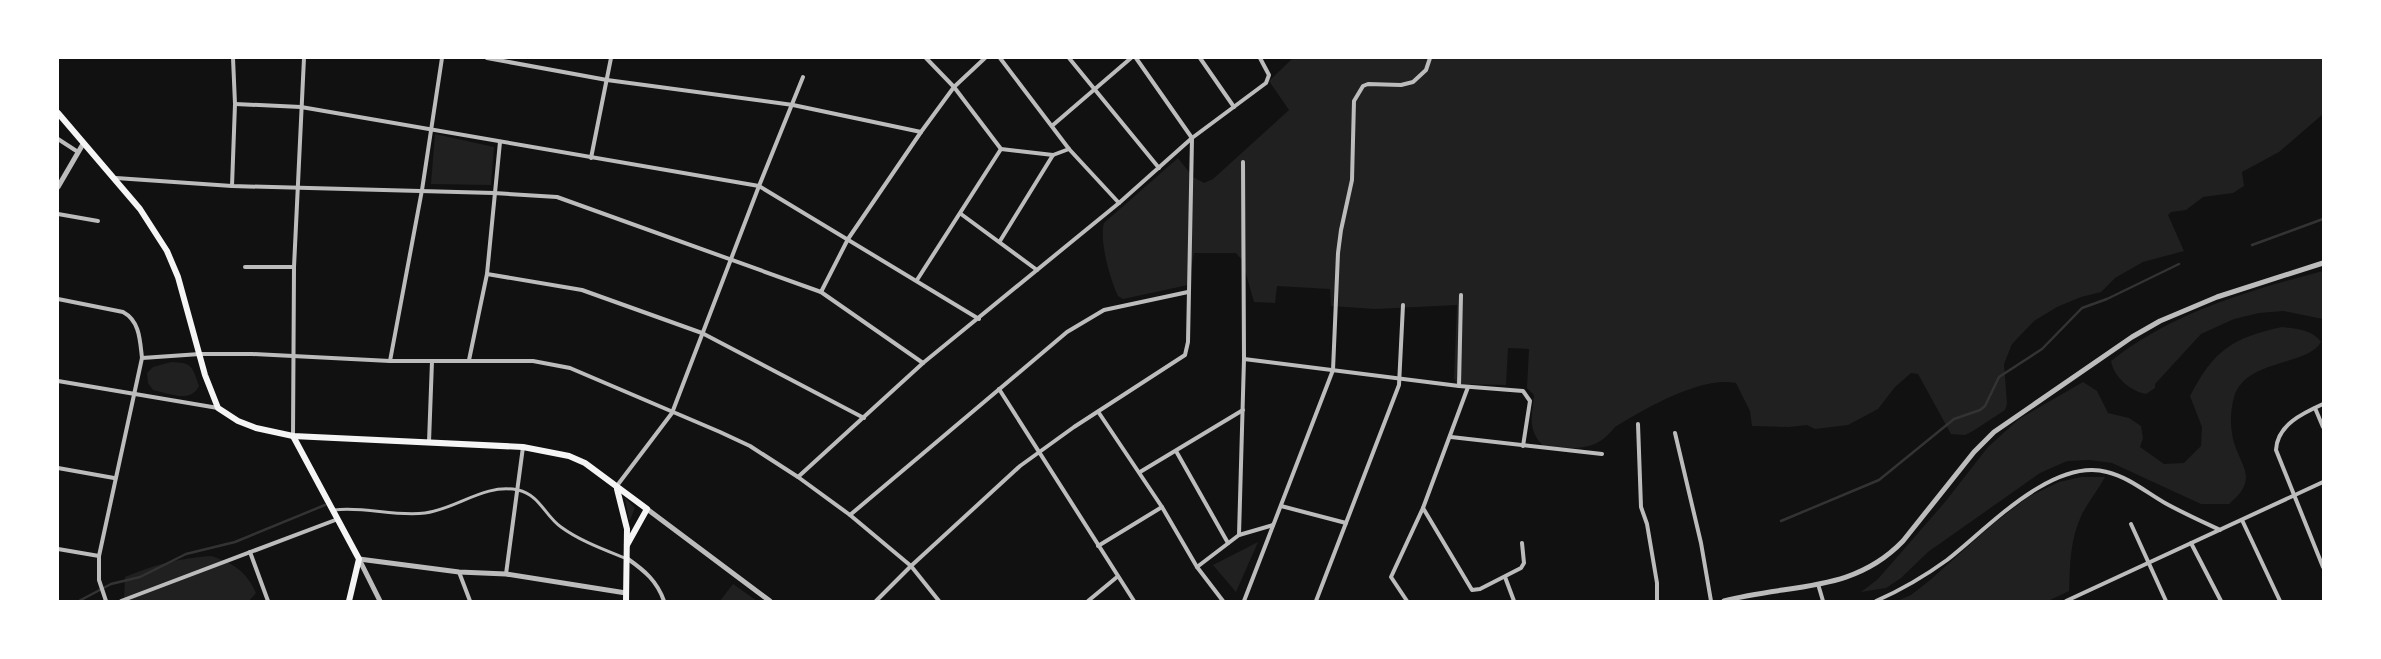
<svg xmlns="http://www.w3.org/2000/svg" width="2381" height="659" viewBox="0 0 2381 659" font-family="Raleway,sans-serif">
<rect width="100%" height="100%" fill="#111"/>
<g fill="#202020">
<path d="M1293,58h1030v56l-44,38 -37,20 2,14 -11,7 -30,4 -17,13 -15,2 -3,3 16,36 -41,11 -28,16 -14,14 -20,5 -24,10 -23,14 -22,23 -8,20 3,40 -2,6 -32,21 -8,4 -14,-1 -33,-60 -7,-1 -16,14 -17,22 -30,16 -33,4 -8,-4 -18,2 -37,-1 -2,-15 -14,-28c-36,-7 -91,26 -121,44 -21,27 -42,21 -72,19 -16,-17 -11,-29 -9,-51l-7,-7 2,-39 -21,-1 -2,37 -49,-1 -3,-6 3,-73 -82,4 -44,-3 -1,-17 -53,-3 -2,17 -21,-1 -12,-42 -6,-7h-42l-6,32 -65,14 -5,-3c-8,-17 -19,-55 -14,-73l74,-65 15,19 11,6 9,-4 76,-69 -20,-29z"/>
<polygon points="435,134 494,147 491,185 431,184"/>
<path d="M2323,271v48l-40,-8 -24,2 -25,6 -33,15 -46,50v4l-9,6c-16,-3 -32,-17 -35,-33 62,-49 137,-70 212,-90z"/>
<path d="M2282,327c15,2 30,2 39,15 -13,24 -76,17 -87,55 -3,11 -4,25 -2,36 4,31 31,43 -3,71h-28l-89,-41 -22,-3 -23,1 -27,12 -112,79 -27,26 -15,10 -25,4 17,-13 67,-77 43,-55 31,-28 64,-37 14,9 11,22 21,5 12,8 2,12 -3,9 24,17 20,-1 17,-17 1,-19 -12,-31c24,-46 42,-58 92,-69z"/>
<path d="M171,362c22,1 21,4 28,24 -9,18 -30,7 -46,4l-5,-7 -1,-10 6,-6z"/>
<path d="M2081,477h24c-7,13 -16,24 -23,37 -12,25 -12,50 -13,77l-21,10h-151l14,-6 18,-14 64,-57 35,-27 31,-15z"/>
<polygon points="625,498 635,508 630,520 629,520"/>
<polygon points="1258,542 1236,592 1213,565"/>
<path d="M211,556c22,7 35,15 45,37l-7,8h-125l1,-24c28,-12 55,-19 86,-21z"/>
<polygon points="733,584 757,601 720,601"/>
</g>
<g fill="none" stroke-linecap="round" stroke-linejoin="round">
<g stroke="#333" stroke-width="2.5">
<polyline points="2252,245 2323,219"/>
<polyline points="1781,521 1879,480 1954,419 1980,410 1985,406 1999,377 2042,349 2082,308 2107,299 2179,264"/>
<polyline points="79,601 111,584 140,577 186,554 235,542 325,505"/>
</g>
<path stroke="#bcbcbc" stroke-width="3" d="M334,510c30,-4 61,7 91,3 32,-4 59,-30 93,-23 22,5 27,26 43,37 19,14 44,23 66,32"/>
<g stroke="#bcbcbc" stroke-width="4">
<polyline points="487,58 607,80 793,105 921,132"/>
<polyline points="926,58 954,87 1001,149 1053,155 1069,149"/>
<polyline points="1000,58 1069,149 1119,203"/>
<polyline points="1069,58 1159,168"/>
<polyline points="1200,58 1234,107"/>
<polyline points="235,104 301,107 759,186 979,319"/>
<polyline points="1053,125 1131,58"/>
<polyline points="58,139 78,152"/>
<polyline points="591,158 611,58"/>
<polyline points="116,178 232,186 494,193 557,197 821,292 923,363"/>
<polyline points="232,186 235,104 233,58"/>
<polyline points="58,214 98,221"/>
<polyline points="961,214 1037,270"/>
<polyline points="1000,241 1053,155"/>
<polyline points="245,267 294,267"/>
<polyline points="487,274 582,290 702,333 864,418"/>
<polyline points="917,280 1001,149"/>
<polyline points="821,292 848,239 921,132 954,87 985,58"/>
<path d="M58,299l65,13c17,9 17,29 19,46"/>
<polyline points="1244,359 1459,386 1523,391 1530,401 1523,446"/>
<polyline points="469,360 487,274 500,142"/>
<polyline points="390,361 422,190 442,58"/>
<polyline points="58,381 218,408"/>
<polyline points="1459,386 1461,295"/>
<polyline points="999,389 1134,601"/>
<path d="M2323,404c-20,9 -46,21 -47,46l47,117"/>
<polyline points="2315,408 2323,427"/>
<polyline points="1099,413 1162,507 1197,567 1223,601"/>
<polyline points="1638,424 1641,507 1647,524 1657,583 1657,601"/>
<polyline points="1675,433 1701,543 1711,601"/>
<polyline points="293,436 294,267 304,58"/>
<polyline points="1451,437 1602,454"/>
<polyline points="429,442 432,361"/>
<polyline points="1176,451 1228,543"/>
<polyline points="58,468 114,478"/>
<polyline points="1140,472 1243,410"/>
<polyline points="798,477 923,363 1119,203 1192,138 1266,83 1269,75 1260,58"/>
<polyline points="616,487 672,413 759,186 803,77"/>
<polyline points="1281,506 1346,523"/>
<polyline points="1423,508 1472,590 1480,589 1521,568 1524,563 1522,543"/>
<polyline points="850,515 1067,332 1104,310 1188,292"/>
<polyline points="2242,520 2280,601"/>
<polyline points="2131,524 2166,601"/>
<polyline points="1239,535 1244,359 1243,162"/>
<polyline points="2191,543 2221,601"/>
<polyline points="1098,546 1162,507"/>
<polyline points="58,549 99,556"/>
<polyline points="250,552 268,601"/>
<path d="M628,559c17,12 29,22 36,42"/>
<polyline points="1197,567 1239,535 1273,525"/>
<polyline points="459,572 470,601"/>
<polyline points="506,574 523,447"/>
<polyline points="1505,577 1514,601"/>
<polyline points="1818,584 1823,601"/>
<polyline points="106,601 99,580 99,556 142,358 200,354 252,354 390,361 533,361 570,368 720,432 750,446 798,477 850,515 911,566 939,601"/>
<polyline points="121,601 338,519"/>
<polyline points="876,601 911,566 1020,466 1074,427 1185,355 1188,342 1192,138 1136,58"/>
<polyline points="1088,601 1117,577"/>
<polyline points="1244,601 1333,370 1338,253 1341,230 1352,180 1354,101 1363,86 1368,84 1401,85 1413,82 1426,70 1430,58"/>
<polyline points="1316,601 1399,385 1403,305"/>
<polyline points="1407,601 1391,577 1423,508 1468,387"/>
<path d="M1876,601c25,-11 49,-25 71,-41 39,-30 105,-103 160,-88 21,5 39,20 58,31 18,10 36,18 55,27"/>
<polyline points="2066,601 2323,482"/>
</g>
<g stroke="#bcbcbc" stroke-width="5">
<polyline points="58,187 83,144"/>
<polyline points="647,509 770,601"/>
<polyline points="359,559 459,572 506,574 626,593"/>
<polyline points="359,559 380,601"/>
<path d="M1724,601c66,-18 128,-7 179,-60l71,-89 20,-20 138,-95 28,-16 57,-24 106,-34"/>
</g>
<g stroke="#f5f5f5" stroke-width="6">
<polyline points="58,113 140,209 167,251 178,277 205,375 218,408 238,421 256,428 293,436 523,447 569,456 585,463 647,509 627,545"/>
<polyline points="293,436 359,559 349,601"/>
<polyline points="617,489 627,529 626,601"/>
</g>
</g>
<rect width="2381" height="659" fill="none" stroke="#ffffff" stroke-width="118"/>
</svg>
